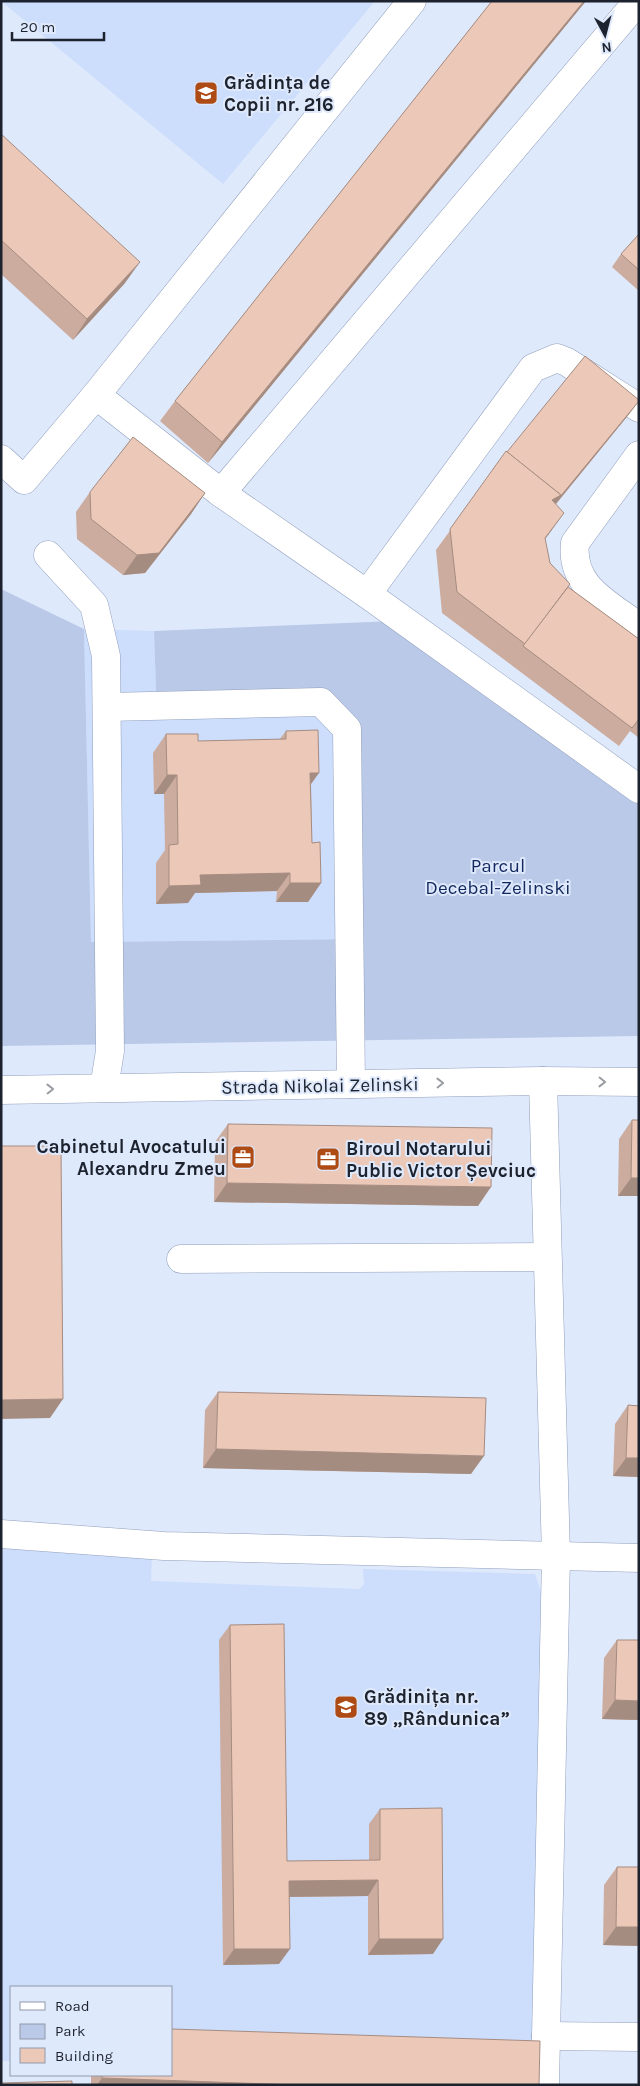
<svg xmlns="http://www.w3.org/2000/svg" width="640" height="2086" viewBox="0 0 640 2086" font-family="Karla,sans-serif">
<rect width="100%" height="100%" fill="#dfe9fc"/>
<g fill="#cdddfc">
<polygon points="1,1 375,1 223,184"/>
<polygon points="84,629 154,631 156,691 343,713 358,939 91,942"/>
<polygon points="1,1539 152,1553 151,1581 360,1589 364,1584 363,1569 535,1574 543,1598 533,2040 171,2035 171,1987 11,1987 11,2061 1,2061"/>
</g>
<polygon fill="#bac9e8" points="1,589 84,629 91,942 358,939 343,713 163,698 156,691 154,631 395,621 639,797 639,1036 1,1046"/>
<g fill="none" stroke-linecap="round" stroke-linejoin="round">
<g stroke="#909fbc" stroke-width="29">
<g id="minor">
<polyline points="96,395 221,493 367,594 639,789"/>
<path d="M639,455l-64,88c-5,44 33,60 64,84"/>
<polyline points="1,459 24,480 96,395 412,1"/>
<polyline points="221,493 638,1"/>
<polyline points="48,555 94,605 106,656 110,1051 104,1088"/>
<polyline points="367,594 533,368 557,358 567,362 639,408"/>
<polyline points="107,707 321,702 347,729 351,1084"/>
<polyline points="543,1081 556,1556 545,2085"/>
<polyline points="1,1090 543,1081 639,1082"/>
<polyline points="181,1259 547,1257"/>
<polyline points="1,1534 164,1546 639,1558"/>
<polyline points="546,2036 639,2037"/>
</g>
</g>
<use href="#minor" stroke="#fff" stroke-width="28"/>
</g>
<g fill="#cbac9e">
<polygon points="492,1 586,1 208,463 160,421 175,401"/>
<polygon points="1,134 125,283 73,340 1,274"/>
<polygon points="639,234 639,291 612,267 621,254"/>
<polygon points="630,413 556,504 545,539 550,563 568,587 639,639 639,738 630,731 619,746 442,613 436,550 507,452"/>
<polygon points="90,492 205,493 191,514 145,573 123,575 77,539 76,512"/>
<polygon points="286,731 311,784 312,843 321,883 308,902 276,902 277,891 195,893 188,903 156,904 156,863 165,850 164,794 154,794 153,753 166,734 198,741 279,740"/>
<polygon points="632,1120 639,1120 639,1196 618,1196 619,1139"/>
<polygon points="228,1124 478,1206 214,1202 215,1142"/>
<polygon points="218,1392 471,1474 203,1468 205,1410"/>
<polygon points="628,1405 639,1406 639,1477 613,1476 615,1424"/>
<polygon points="230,1625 287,1861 369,1860 369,1824 380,1809 433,1954 368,1955 368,1896 290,1897 279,1964 223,1965 219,1640"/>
<polygon points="617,1640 639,1640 639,1720 602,1719 604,1658"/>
<polygon points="617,1867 639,1946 603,1945 604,1885"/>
<polygon points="91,2075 171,2075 539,2085 91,2085"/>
</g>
<g fill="#a58c81">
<polygon points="584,1 586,1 208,463 222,442"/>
<polygon points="140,262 125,283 73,340 87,319"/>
<polygon points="639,401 630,413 546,516 552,500"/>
<polygon points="205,493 191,514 145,573 123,575 137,555"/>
<polygon points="564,513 549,534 530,559 545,538"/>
<polygon points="310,773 319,773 306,791"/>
<polygon points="167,775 177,775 164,794 154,794"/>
<polygon points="290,873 277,891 195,893 188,903 156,904 169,886 200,875"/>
<polygon points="290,883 321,883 308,902 276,902"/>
<polygon points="631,1178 639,1178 639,1196 618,1196"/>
<polygon points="227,1183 491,1187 478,1206 214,1202"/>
<polygon points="63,1399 50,1418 1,1419 1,1400"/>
<polygon points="216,1449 484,1456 471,1474 203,1468"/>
<polygon points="626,1458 639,1458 639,1477 613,1476"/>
<polygon points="615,1700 639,1701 639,1720 602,1719"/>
<polygon points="378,1880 368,1896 279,1897 289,1881"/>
<polygon points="616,1927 639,1927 639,1946 603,1945"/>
<polygon points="379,1939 443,1939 433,1954 368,1955"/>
<polygon points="234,1949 290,1949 279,1964 223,1965"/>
<polygon points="102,2078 297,2085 97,2085"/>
</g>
<g fill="#ecc8b8" stroke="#a58c81">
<polygon points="492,1 584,1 222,442 175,401"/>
<polygon points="1,134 140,262 87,319 1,240"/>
<polygon points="639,234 639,270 621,254"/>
<polygon points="585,356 639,400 639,401 555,503 561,495 507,452"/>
<polygon points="133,437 205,493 159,553 137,555 91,519 90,492"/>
<polygon points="506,451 561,495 552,500 564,513 545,538 550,563 570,584 525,644 457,592 450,529"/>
<polygon points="568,587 639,639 639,719 632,728 523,646"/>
<polygon points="318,730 319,773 310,773 312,843 320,842 321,883 290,883 290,873 200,875 201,885 169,886 169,845 178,844 177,775 167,775 166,734 198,734 198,741 286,739 286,731"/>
<polygon points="632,1120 639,1120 639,1178 631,1178"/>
<polygon points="228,1124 492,1128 491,1187 227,1183"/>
<polygon points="1,1146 61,1146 63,1399 1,1400"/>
<polygon points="218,1392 486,1398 484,1456 216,1449"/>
<polygon points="628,1405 639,1406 639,1458 626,1458"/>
<polygon points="284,1624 287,1861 380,1860 380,1809 442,1808 443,1939 379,1939 378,1880 289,1881 290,1949 234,1949 230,1625"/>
<polygon points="617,1640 639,1640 639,1701 615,1700"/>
<polygon points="617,1867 639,1867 639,1927 616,1927"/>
<polygon points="171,2029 540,2041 539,2085 297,2085 102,2078 102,2075 171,2075"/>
<polygon points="72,2081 72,2085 1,2085 1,2083"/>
</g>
<defs><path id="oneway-chevron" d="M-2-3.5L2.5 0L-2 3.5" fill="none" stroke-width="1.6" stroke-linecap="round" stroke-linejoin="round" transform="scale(1.25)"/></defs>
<g stroke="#999ca1">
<use href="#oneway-chevron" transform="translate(602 1082) rotate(1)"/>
<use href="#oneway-chevron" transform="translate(440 1083) rotate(-1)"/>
<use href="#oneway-chevron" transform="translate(50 1089) rotate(-1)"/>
</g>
<defs>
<g id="school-square" transform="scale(1.25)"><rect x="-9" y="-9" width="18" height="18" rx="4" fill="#ae4b14" stroke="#dfe9fc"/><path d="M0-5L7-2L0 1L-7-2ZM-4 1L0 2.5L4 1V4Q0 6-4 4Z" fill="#fff"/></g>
<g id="office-square" transform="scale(1.25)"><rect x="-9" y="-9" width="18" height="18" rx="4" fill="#ae4b14" stroke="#dfe9fc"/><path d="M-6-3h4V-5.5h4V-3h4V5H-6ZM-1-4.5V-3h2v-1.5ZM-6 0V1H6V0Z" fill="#fff"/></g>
</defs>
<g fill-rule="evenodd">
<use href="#school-square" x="206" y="93"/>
<use href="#office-square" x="243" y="1157"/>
<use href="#office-square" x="328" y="1159"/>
<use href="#school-square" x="346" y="1707"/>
</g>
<g text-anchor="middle" stroke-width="4" stroke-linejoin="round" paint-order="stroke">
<g font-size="19" font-weight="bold" fill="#1d232e" stroke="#dfe9fc" text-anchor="start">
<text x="224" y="89">Grădința de<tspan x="224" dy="22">Copii nr. 216</tspan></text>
<text x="226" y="1153" text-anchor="end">Cabinetul Avocatului<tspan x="226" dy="22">Alexandru Zmeu</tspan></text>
<text x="346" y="1155">Biroul Notarului<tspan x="346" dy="22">Public Victor Șevciuc</tspan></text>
<text x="364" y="1703">Grădinița nr.<tspan x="364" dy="22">89 „Rândunica”</tspan></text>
</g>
<g font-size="19" fill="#12285e" stroke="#dfe9fc">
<text x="498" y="872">Parcul<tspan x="498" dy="22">Decebal-Zelinski</tspan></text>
</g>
<g font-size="19" fill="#1d232e" stroke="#dfe9fc">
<text transform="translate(320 1085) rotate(-1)" y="7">Strada Nikolai Zelinski</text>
</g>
</g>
<rect width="640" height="2086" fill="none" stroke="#1d232e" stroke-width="5"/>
<rect x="10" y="1986" width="162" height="90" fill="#dfe9fc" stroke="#919aaa"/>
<rect x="20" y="2002" width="25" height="8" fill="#ffffff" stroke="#919aaa"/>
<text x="55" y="2011" font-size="15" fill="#1d232e">Road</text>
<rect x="20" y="2024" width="25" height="15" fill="#bac9e8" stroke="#919aaa"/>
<text x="55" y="2036" font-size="15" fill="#1d232e">Park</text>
<rect x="20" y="2048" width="25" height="15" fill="#ecc8b8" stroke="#919aaa"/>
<text x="55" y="2061" font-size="15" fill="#1d232e">Building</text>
<g transform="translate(605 35) rotate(173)" stroke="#dfe9fc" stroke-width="4" paint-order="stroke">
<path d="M0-4L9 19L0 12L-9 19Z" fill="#1d232e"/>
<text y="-8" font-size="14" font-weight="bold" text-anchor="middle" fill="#1d232e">N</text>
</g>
<path d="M12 32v8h92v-8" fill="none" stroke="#1d232e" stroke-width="2.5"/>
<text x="20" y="32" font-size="15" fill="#1d232e" stroke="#dfe9fc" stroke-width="4" paint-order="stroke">20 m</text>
</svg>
